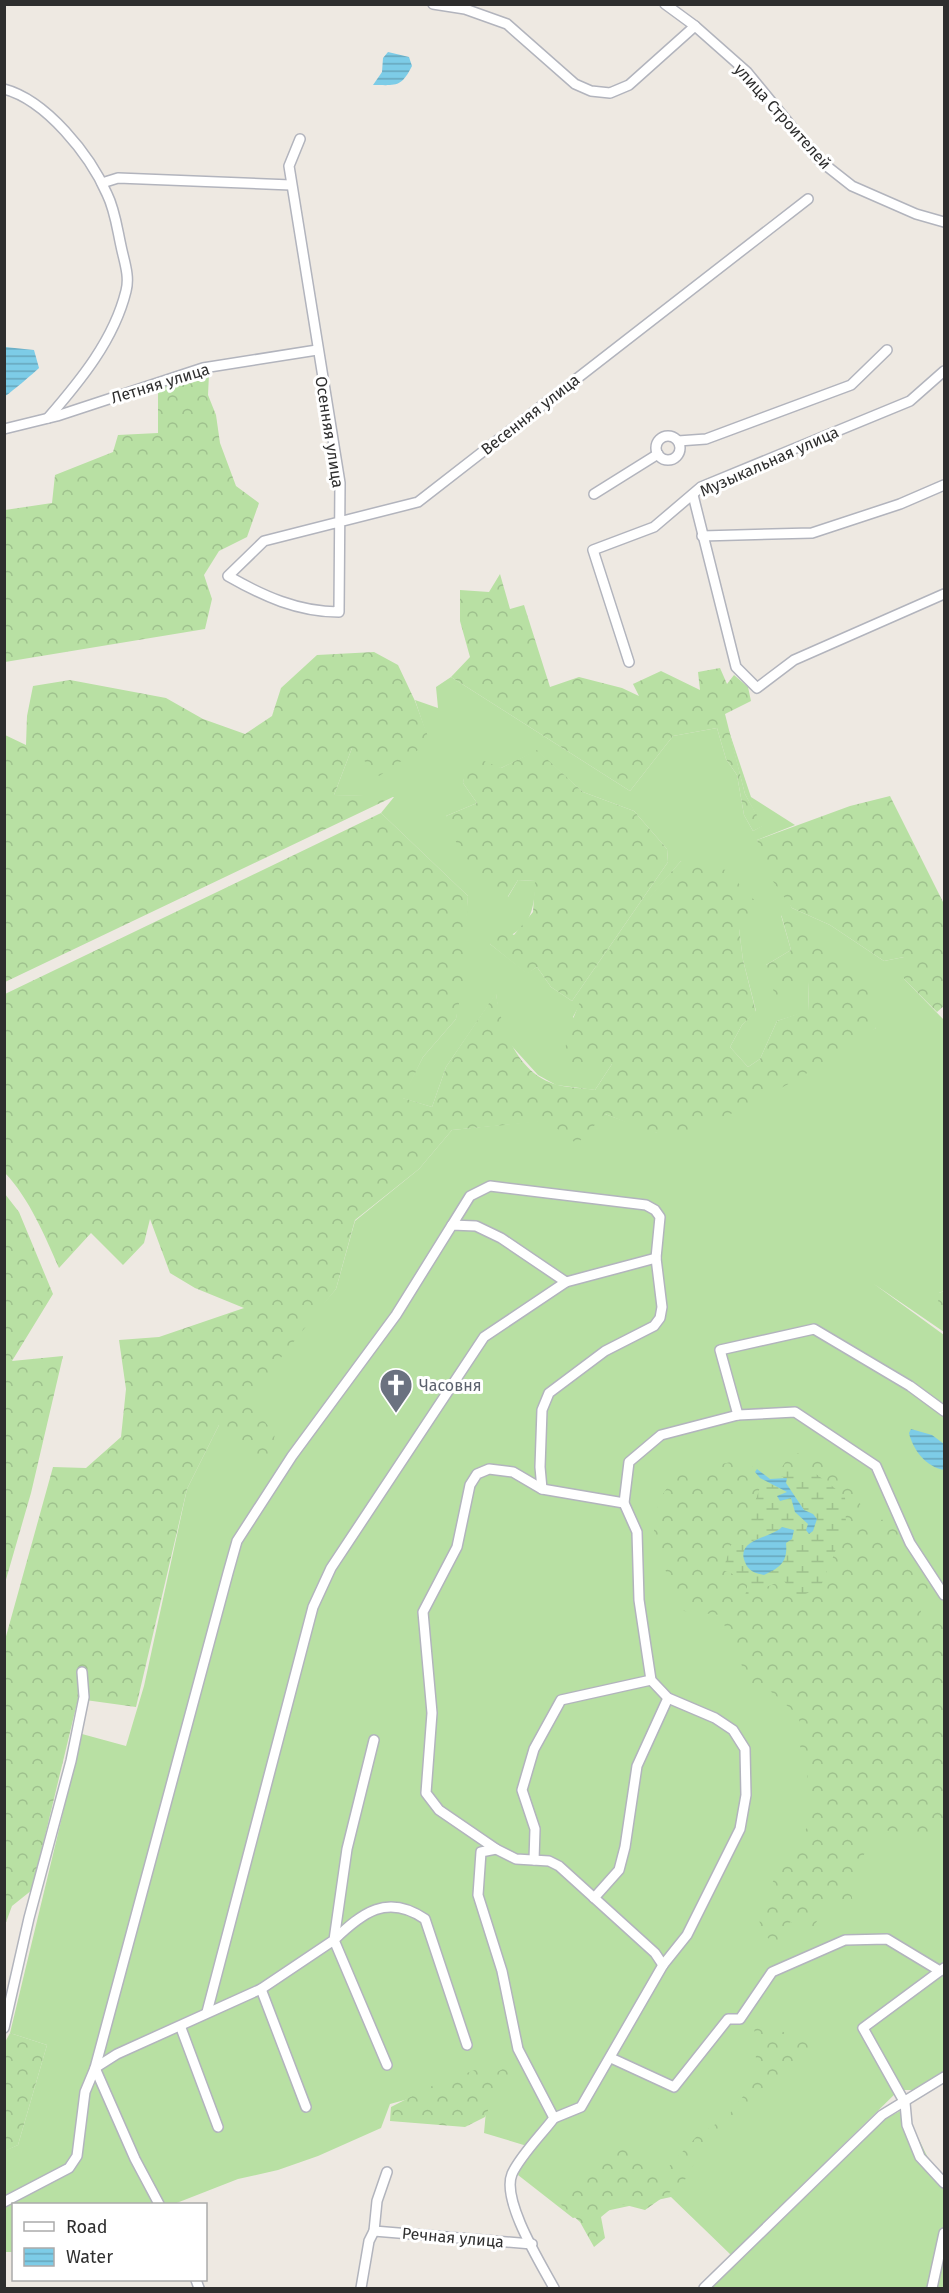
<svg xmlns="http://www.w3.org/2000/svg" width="949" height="2293" viewBox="0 0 949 2293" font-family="'Fira Sans',sans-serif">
<defs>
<pattern id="forest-crowns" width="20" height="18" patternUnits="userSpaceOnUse" patternTransform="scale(1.5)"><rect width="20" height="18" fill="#b8e0a3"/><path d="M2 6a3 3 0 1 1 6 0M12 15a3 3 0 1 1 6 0" fill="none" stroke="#9ec08d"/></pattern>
<pattern id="wetland-marsh" width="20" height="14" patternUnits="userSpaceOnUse" patternTransform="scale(1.5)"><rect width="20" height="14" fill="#b8e0a3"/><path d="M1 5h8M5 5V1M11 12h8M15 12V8" fill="none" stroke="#9ec08d"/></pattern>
<pattern id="water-rules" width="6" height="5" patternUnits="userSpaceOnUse" patternTransform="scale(1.5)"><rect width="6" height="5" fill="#7dcce7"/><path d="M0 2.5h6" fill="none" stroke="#67a6bc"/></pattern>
</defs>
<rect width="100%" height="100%" fill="#eee9e2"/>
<g fill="#b8e0a3" fill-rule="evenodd">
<path d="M451,677l179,114 43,-55 44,-8 9,31 11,16 7,40 9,16 9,-5 -17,-32 -17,-66 23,69 44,28 -38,15 35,68 38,17 54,36 20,-4v22l40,41v271l-5,2 5,39 -70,-48 70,51v738l-28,17h-17l-168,165 -60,-58 -98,21 -55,-43 9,-29 -43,-13 5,-56 -99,27 -9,24 -63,28 -40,14 -40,9 -64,25h-160l-1,48h-8l-1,-101 14,-6 29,-100 -37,-12 72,-299 44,12 18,-60 43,-197 32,-64 117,-136 19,-68 64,-52 33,-39 153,-16 53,19 218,-105 -95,-113 10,35 -25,15 42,17 1,29 -32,10 -17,38 -12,8 -18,-20 12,-22 14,-14 -13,-51 -4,-31 -58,-68c-43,48 -78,99 -108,156l39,47 -17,26 -39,-5 -18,-10 -29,-32 -10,-27 -3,-22 -50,73 -14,40 -30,-9 21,-41 33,-38 12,-123 -87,-83 13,-16 -60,-2 18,-47 77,-6 -14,-42 23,8 -2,-21zM537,751l46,41 51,19 33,38 1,13 -96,139 -21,-14 -14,-20 -10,6 -37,-29c38,-13 43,-24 46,-63l-18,-1 -10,17 -62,-81 31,-13 -14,-20 4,-18 34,3z"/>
<polygon points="904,2109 929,2160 944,2177 944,2288 710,2288 885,2119"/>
</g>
<g fill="url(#forest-crowns)">
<polygon points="209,374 208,395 216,415 220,443 236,486 259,503 247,537 219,551 204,575 212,599 205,629 5,662 5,510 52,503 55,475 113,452 118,435 158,433 158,389"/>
<polygon points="500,574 510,609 524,605 550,687 579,677 622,688 639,696 633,684 661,671 700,690 698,672 720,668 727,684 734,675 748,687 751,701 725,714 745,794 763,826 753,831 744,815 737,775 726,759 717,728 673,736 630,791 451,677 470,657 460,621 460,590 489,592"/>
<polygon points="374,652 398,665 415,701 430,742 379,776 352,748 334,795 395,796 5,982 5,735 26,745 27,716 33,686 70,680 166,698 203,719 245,734 272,716 281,688 317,655"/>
<path d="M537,750l46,42 51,19 33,38 1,13 -96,139 -21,-14 -14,-20 -10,7 -37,-30 7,-19 17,10 19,-23 2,-31 -17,-1 -11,18c-28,-22 -52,-47 -61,-82l31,-13 -14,-20 4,-29 34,14z"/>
<polygon points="890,796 944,904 944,1006 937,1012 904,979 904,957 884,961 830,925 792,908 772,880 757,840 850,806"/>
<path d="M381,813l87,83 -5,86 -7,37 -33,38 -20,41 29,9 14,-40 50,-74c5,36 22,82 62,92 12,3 25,3 37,5l17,-26 -48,2c-1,-68 73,-156 117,-205l45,9 33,35 -20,24 4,31 13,52 -14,13 -12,22 18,20 12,-8 17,-38 32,-11 -1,-28 -33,14 -9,-31 25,-15 -10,-36 34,19 49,42 12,53c-39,29 -173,114 -219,105 -18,-4 -35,-13 -52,-19l-28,30 -30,-23 -95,9 -33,39 -64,51 -19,69 -89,111 28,34 -6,30 -50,-39 -32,64 -51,218 -58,-8 -46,191 -20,16 -7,19v-285l48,-173 33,1 35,-31 5,-48 -7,-49 40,-3 85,-29 -49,-20 -25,-15 -20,-54 -6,24 -21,22 -32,-32 -32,35c-14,-32 -30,-70 -54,-95v-179z"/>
<polygon points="5,1194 19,1212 53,1294 12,1361 63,1356 31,1493 5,1583"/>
<polygon points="944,1291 944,1332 937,1312 939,1293"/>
<polygon points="797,1453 835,1462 857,1496 868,1523 902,1515 908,1534 892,1548 901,1559 914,1551 932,1564 938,1578 920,1601 922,1625 939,1602 944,1603 944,1838 875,1829 850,1887 858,1929 833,1901 823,1910 812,1930 790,1922 778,1945 761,1933 758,1908 794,1844 810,1824 807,1773 801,1764 799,1716 769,1690 746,1686 742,1666 720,1615 684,1611 673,1590 653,1537 659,1500 677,1473 746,1459 763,1480 747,1523 756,1533 744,1537 744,1575 748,1584 745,1595 783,1580 820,1588 846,1525 816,1474 782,1467 788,1458"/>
<polygon points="754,2023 826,2045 798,2070 710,2136 683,2183 645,2210 618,2203 601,2217 605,2238 594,2247 580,2222 558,2202 606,2154 618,2148 636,2153 663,2173 696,2137 728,2116 757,2078"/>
<polygon points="10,2033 47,2045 18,2145 5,2151 4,2044"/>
<polygon points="522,2059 527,2074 496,2093 485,2117 465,2127 390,2121 391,2107 432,2086 475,2070 497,2072"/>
</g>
<path fill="url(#wetland-marsh)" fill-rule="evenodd" d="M782,1467l34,7 29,22 1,29 -26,63 -22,9 -15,-17 -38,16 3,-12 -4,-9h-9l-12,-5 8,-25 24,-12 -8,-10 16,-43 25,12 -11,3 14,3 10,21 6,3 -1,5 7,4 4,-12 -4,-5 -9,-4 -21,-33h-17zM777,1532l9,11 1,10 -37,-11z"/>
<g fill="url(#water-rules)">
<path d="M388,52l21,5 3,9c-11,22 -16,19 -39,19l9,-13 1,-14z"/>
<path d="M5,347l29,3 5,18c-4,4 -31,27 -34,28z"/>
<path d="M911,1429l21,6 12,9v26c-18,-3 -31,-20 -35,-37z"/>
<polygon points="757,1469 770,1479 787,1478 786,1483 804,1510 813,1514 817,1519 813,1531 809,1534 806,1530 808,1524 795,1512 791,1498 780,1501 777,1496 787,1492 760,1478 755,1472"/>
<path d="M782,1527l12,3 -2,9 -6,4c2,19 -6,25 -22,32 -9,-2 -16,-4 -19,-13 -10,-23 27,-24 37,-35z"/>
</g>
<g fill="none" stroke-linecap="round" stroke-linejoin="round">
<g stroke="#b2b4bd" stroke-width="12">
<g id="minor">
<polyline points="433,4 465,9 507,24 575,84 591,91 610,93 629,85 695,26"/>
<polyline points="665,4 695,26 747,72 819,160 852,186 916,214 944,222"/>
<path d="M4,89c42,11 86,66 103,105 8,16 10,34 14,52 3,15 9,30 5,45 -12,49 -46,90 -78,127"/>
<path d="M300,139l-11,27 51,317 -1,129c-41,0 -76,-16 -111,-36l36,-35 154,-39 390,-303"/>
<polyline points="102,183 118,178 291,185"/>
<polyline points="4,429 57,416 203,368 317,350"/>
<circle cx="668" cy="448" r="12"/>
<polyline points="678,441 706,439 851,385 887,350"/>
<polyline points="594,494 658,454"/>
<polyline points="693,495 736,667 757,688 794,660 944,594"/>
<polyline points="702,536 812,533 900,504 944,485"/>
<polyline points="629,662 593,550 654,527 701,487 910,401 944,371"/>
<polyline points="452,1225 470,1196 490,1186 646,1205 655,1210 660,1217 656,1258 662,1307 660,1318 654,1326 605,1351 549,1393 542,1410 540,1467 542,1489"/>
<polyline points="738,1415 720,1350 814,1329 910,1386 944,1411"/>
<polyline points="496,1849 516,1859 549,1861 559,1866 655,1953 663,1965"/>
<polyline points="534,1860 535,1829 522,1790 534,1749 561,1700 651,1680"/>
<polyline points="594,1898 619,1870 625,1847 637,1766 668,1698"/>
<polyline points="944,1968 863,2028 905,2103 907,2125 920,2157 944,2183"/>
<polyline points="261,1989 306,2107"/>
<polyline points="207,2012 313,1607 331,1568 484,1337 566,1282 656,1258"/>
<polyline points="4,2028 29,1918 71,1761 84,1697 82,1672"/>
<polyline points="181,2028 218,2127"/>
<polyline points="611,2058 674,2087 728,2019 740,2019 772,1972 845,1940 887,1939 940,1971"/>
<path d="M387,2065l-53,-125c28,-27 53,-47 91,-21l42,126"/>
<polyline points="554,2118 581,2107 663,1965 687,1935 740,1829 746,1795 745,1749 733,1730 715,1718 668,1698 651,1680 639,1600 637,1532 624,1503 629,1462 661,1435 738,1415 795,1412 876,1466 910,1543 944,1595"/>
<polyline points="4,2202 69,2168 77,2156 85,2092 95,2068 117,2054 261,1989 334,1940 347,1849 374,1740"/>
<polyline points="159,2204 135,2159 95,2068 228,1573 237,1541 292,1456 396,1315 452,1225 476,1226 501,1238 566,1282"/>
<polyline points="374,2231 532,2244"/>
<polyline points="196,2280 199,2288"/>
<polyline points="361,2288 369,2241 374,2231 377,2201 387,2172"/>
<path d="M554,2288c-13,-24 -53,-88 -42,-114 8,-18 30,-40 42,-56l-36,-69 -16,-78 -24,-76 3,-43 15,-3 -57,-39 -13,-17 6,-80 -9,-101 34,-65 13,-62 7,-11 12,-5 24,3 29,17 82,14"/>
<polyline points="704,2288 882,2115 944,2077"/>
<polyline points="932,2288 944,2233"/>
</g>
</g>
<use href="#minor" stroke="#fff" stroke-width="9"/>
</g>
<defs>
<g id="church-pin" transform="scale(1.725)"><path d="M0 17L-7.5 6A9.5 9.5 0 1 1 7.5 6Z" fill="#6b7280" stroke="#fff"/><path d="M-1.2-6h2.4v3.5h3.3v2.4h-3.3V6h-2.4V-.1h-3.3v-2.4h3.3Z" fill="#fff"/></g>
</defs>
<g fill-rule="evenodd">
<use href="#church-pin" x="396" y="1385"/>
</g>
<g text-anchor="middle" stroke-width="6" stroke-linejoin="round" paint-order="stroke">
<g font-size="16" fill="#2e2e2e" stroke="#fff">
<text transform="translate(783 116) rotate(48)" y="6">улица Строителей</text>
<text transform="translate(160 383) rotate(-17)" y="6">Летняя улица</text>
<text transform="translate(530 414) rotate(-38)" y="6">Весенняя улица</text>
<text transform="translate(330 432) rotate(81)" y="6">Осенняя улица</text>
<text transform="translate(769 461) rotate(-24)" y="6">Музыкальная улица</text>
<text transform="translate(453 2237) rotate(5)" y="6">Речная улица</text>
</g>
<g font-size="16" fill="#5b616d" stroke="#fff" text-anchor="start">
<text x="419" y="1391">Часовня</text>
</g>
</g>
<rect width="949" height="2293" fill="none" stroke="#2e2e2e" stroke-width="12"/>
<rect x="12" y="2203" width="195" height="78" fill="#ffffff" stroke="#ababab" stroke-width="1.5"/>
<rect x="24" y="2222" width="30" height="9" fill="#ffffff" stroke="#ababab" stroke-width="1.5"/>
<text x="66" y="2233" font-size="18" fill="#2e2e2e">Road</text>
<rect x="24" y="2248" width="30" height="18" fill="url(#water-rules)" stroke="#ababab" stroke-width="1.5"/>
<text x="66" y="2263" font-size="18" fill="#2e2e2e">Water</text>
</svg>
